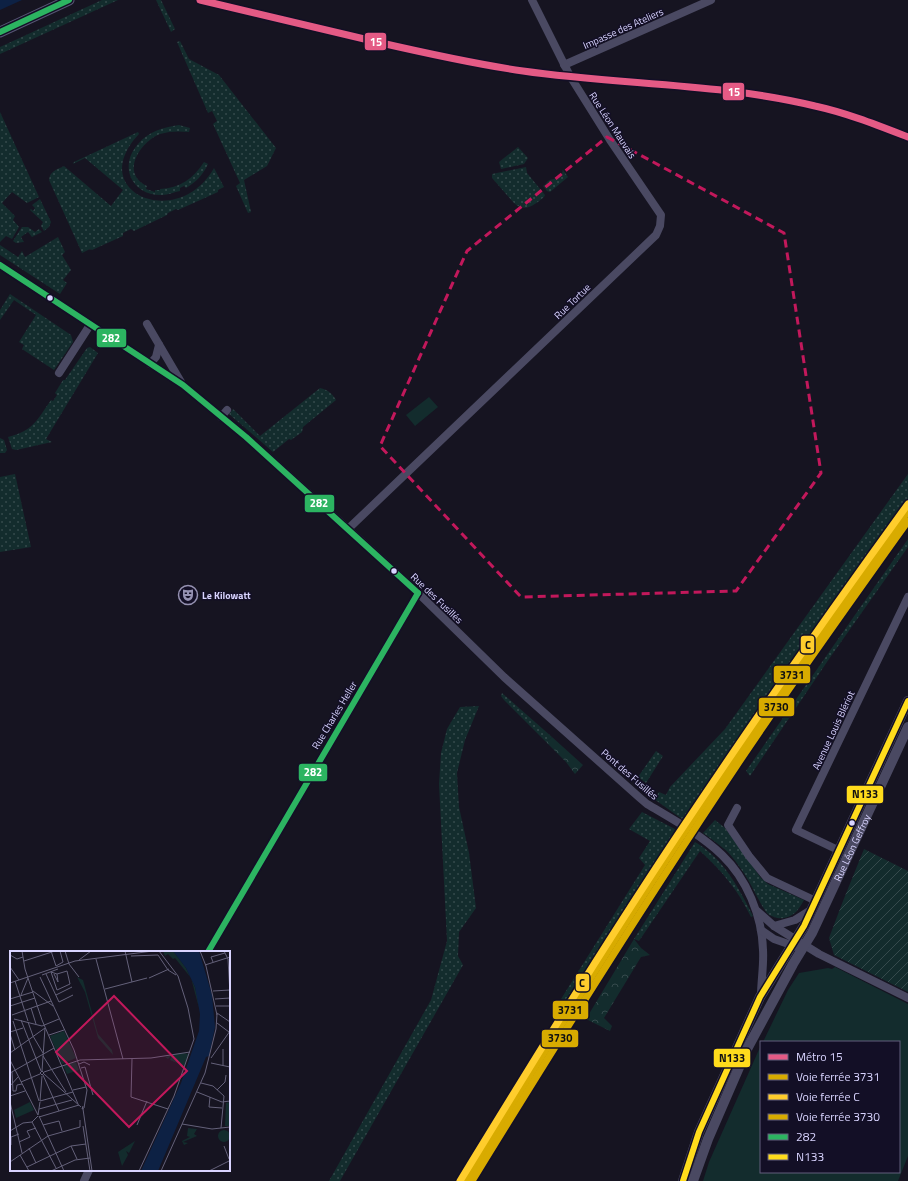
<svg xmlns="http://www.w3.org/2000/svg" width="908" height="1181" viewBox="0 0 908 1181" font-family="'Titillium Web',sans-serif">
<defs>
<pattern id="grass-dots" width="8" height="8" patternUnits="userSpaceOnUse"><rect width="8" height="8" fill="#132c2d"/><path d="M2 2h.1M6 6h.1" fill="none" stroke="#354a4c" stroke-width="1.8" stroke-linecap="round"/></pattern>
<pattern id="forest-crowns" width="20" height="18" patternUnits="userSpaceOnUse"><rect width="20" height="18" fill="#132c2d"/><path d="M2 6a3 3 0 1 1 6 0M12 15a3 3 0 1 1 6 0" fill="none" stroke="#354a4c"/></pattern>
<pattern id="garden-furrows" width="10" height="10" patternUnits="userSpaceOnUse"><rect width="10" height="10" fill="#132c2d"/><path d="M-1 1l2-2M0 10L10 0M9 11l2-2" fill="none" stroke="#354a4c"/></pattern>
</defs>
<rect width="100%" height="100%" fill="#161421"/>
<g fill="url(#grass-dots)">
<polygon points="102,0 118,0 0,54 0,47"/>
<polygon points="156,0 161,0 175,29 171,32"/>
<polygon points="180,41 189,59 219,75 276,148 267,166 244,180 251,212 248,213 236,186 240,183 213,124 217,121 212,111 208,113 177,42"/>
<polygon points="0,112 39,197 27,203 12,192 2,203 15,216 13,220 19,227 12,239 6,236 0,242"/>
<path d="M179,125l11,3 -1,4c-10,-1 -19,-1 -29,2 -20,8 -40,39 -13,52l-1,3 9,3v-2h5v-1c20,-1 33,-10 44,-27l4,2c-5,11 -12,18 -22,24l-2,-2 -4,2v3c-6,1 -12,4 -18,4 -30,1 -44,-29 -24,-51 10,-12 25,-17 41,-19z"/>
<path d="M138,132l1,2c-55,58 39,98 75,34l10,19 -6,3v2l-40,18 -2,-1 -8,4 -1,2 -33,16 -3,-2 -8,4v3l-31,14 -2,-1 -8,4 -33,-73c1,-9 7,-10 15,-14l47,40 12,-16 -38,-32 -12,6 1,-2z"/>
<polygon points="518,147 528,158 524,164 501,169 499,162"/>
<path d="M526,167l1,6 18,22 -1,2c-10,8 -19,17 -31,5l-21,-24v-4z"/>
<path d="M563,170l5,7 -18,15 -3,-1 -4,-5c2,-1 3,-3 5,-5 7,-4 12,0 15,-11z"/>
<polygon points="40,199 51,222 49,227 44,231 41,226 43,222 30,210 31,209 33,211 35,208 32,205"/>
<polygon points="22,227 28,227 35,232 39,229 42,232 32,237 28,232 21,237 24,242 16,243 13,241"/>
<polygon points="58,237 65,252 62,255 71,270 63,280 67,283 60,294 0,255 0,245 18,257 22,251 25,257"/>
<polygon points="10,294 71,335 73,342 54,370 22,349 24,345 19,342 36,315 14,300 0,320 0,310"/>
<path d="M90,347l8,6 -52,86 6,3 -36,8 -4,-1 -4,-12c25,-6 29,-17 43,-37l2,1 4,-6 -2,-2 8,-13h2l22,-32z"/>
<path d="M320,388c8,2 12,5 16,12l-33,27 -1,5 -11,8 -2,-1 -16,13 -44,-38 4,-5 27,27z"/>
<polygon points="0,438 4,440 7,450 5,453 0,453"/>
<polygon points="15,474 31,547 0,552 0,477"/>
<polygon points="908,474 908,500 694,804 682,819 654,799 659,792 666,795 670,787 725,729"/>
<polygon points="908,539 908,547 829,659 750,776 746,771"/>
<polygon points="502,693 552,737 546,742 504,700 501,696"/>
<polygon points="479,706 465,740 457,773 459,807 469,853 476,908 459,932 458,956 463,965 340,1181 329,1181 431,1000 447,941 439,784 441,753 447,729 460,707"/>
<polygon points="656,751 663,756 646,783 638,777"/>
<polygon points="642,812 675,829 672,836 565,1001 561,999 645,865 639,858 650,841 629,829"/>
<path d="M715,820l10,8 36,50 7,6 36,16c-5,9 -9,16 -20,18 -5,1 -13,-1 -17,-5 -8,-10 -16,-31 -26,-44 -5,-7 -11,-16 -18,-21 -6,-5 -13,-10 -20,-15z"/>
<path d="M695,842c29,17 43,45 58,74l-2,1c-13,-27 -29,-46 -51,-66l-61,90 -5,-2z"/>
</g>
<g fill="url(#forest-crowns)">
<polygon points="552,737 583,765 575,774 566,762 546,742"/>
<polygon points="634,939 641,948 650,955 641,957 604,1018 612,1026 610,1031 586,1019"/>
</g>
<polygon fill="url(#garden-furrows)" points="864,849 908,871 908,992 834,955 829,938 843,901"/>
<g fill="#132c2d">
<polygon points="429,397 438,407 415,426 406,415"/>
<polygon points="835,967 908,1004 908,1156 898,1181 703,1181 709,1162 761,1045 761,1172 899,1172 899,1042 763,1042 788,990 799,973 828,968 832,969"/>
</g>
<polygon fill="#0d2144" points="0,0 22,0 0,10"/>
<g fill="none" stroke-linecap="round" stroke-linejoin="round">
<g stroke="#4a4962" stroke-width="8">
<polyline points="564,65 711,0"/>
<path d="M0,265l183,120 63,52 102,92 70,64 86,84 136,121 7,6c25,15 53,30 75,51 25,24 40,61 41,95 1,15 -2,31 -2,46"/>
<polyline points="147,324 181,382"/>
<polyline points="150,364 156,357 159,345"/>
<polyline points="59,373 90,325"/>
<polyline points="221,417 227,410"/>
<polyline points="348,529 656,235 660,226 661,215 610,140 570,76 532,0"/>
<polyline points="737,808 728,825 749,856 767,878 816,901"/>
<polyline points="838,850 796,830 908,597"/>
<polyline points="757,911 774,926 819,954 908,998"/>
<polyline points="774,926 795,920 811,910"/>
<polyline points="761,930 774,939 797,947"/>
<polyline points="208,952 418,593"/>
<polyline points="84,1181 89,1170"/>
</g>
<g stroke="#4a4962" stroke-width="10">
<polyline points="683,1181 699,1132 760,997 804,926 908,701"/>
<path id="s1" d="M693,1181l15,-42 39,-90 46,-85 19,-31 96,-206"/>
</g>
<polyline stroke="#575674" stroke-width="11" points="0,32 69,0"/>
<g stroke="#130f26" stroke-width="9">
<g id="bus-1">
<polyline points="0,32 69,0"/>
<polyline points="0,265 183,385 246,437 418,593"/>
<polyline points="208,952 418,593"/>
</g>
</g>
<g stroke="#130f26" stroke-width="9">
<polyline id="bus-2" points="683,1181 699,1132 760,997 804,926 908,701"/>
</g>
<use href="#bus-1" stroke="#2cb461" stroke-width="6"/>
<use href="#bus-2" stroke="#ffdc1c" stroke-width="6"/>
<g stroke="#130f26" stroke-width="10">
<path id="rail-1" d="M465,1181c70,-115 141,-229 215,-342 74,-111 150,-220 228,-328"/>
</g>
<g stroke="#130f26" stroke-width="10">
<path id="rail-2" d="M460,1181c71,-116 142,-232 217,-345 75,-113 152,-223 231,-332"/>
</g>
<g stroke="#130f26" stroke-width="10">
<path id="rail-3" d="M472,1181c86,-140 173,-279 265,-416 55,-82 113,-163 171,-244"/>
</g>
<use href="#rail-1" stroke="#d8ab00" stroke-width="7"/>
<use href="#rail-2" stroke="#ffcd2c" stroke-width="7"/>
<use href="#rail-3" stroke="#d8ab00" stroke-width="7"/>
<g stroke="#130f26" stroke-width="10">
<path id="metro-1" d="M200,0c59,14 118,28 177,42 48,11 97,22 146,29 97,14 197,12 292,35 32,7 62,19 93,31"/>
</g>
<use href="#metro-1" stroke="#e45a85" stroke-width="7"/>
</g>
<path fill="none" stroke="#c2185b" stroke-width="3" stroke-dasharray="8 5" stroke-linejoin="round" d="M607,137l177,96 37,240 -85,118 -215,6 -141,-151 87,-195z"/>
<defs>
<g id="theatre-ring" transform="scale(1)"><circle r="9.5" fill="#130f26" stroke="#9591b1" stroke-width="1.5"/><path d="M-5-5.5Q0-4 5-5.5V0Q5 5 0 6Q-5 5-5 0ZM-3.3-2.5H-1v1.5H-3.3ZM1-2.5H3.3v1.5H1ZM-2.8 1Q0 5.5 2.8 1Z" fill="#9591b1"/></g>
</defs>
<g fill-rule="evenodd">
<use href="#theatre-ring" x="188" y="595"/>
</g>
<g fill="#d9d4ff" stroke="#130f26" stroke-width="1.5">
<circle cx="50" cy="298" r="3.5"/>
<circle cx="394" cy="571" r="3.5"/>
<circle cx="852" cy="823" r="3.5"/>
</g>
<g text-anchor="middle" stroke-width="3" stroke-linejoin="round" paint-order="stroke">
<g font-size="10" fill="#d9d4ff" stroke="#130f26">
<text transform="translate(623 28) rotate(-24)" y="4">Impasse des Ateliers</text>
<text transform="translate(613 125) rotate(57)" y="4">Rue Léon Mauvais</text>
<text transform="translate(572 301) rotate(-44)" y="4">Rue Tortue</text>
<text transform="translate(437 598) rotate(44)" y="4">Rue des Fusillés</text>
<text transform="translate(334 715) rotate(-59)" y="4">Rue Charles Heller</text>
<text transform="translate(833 730) rotate(-65)" y="4">Avenue Louis Blériot</text>
<text transform="translate(630 774) rotate(41)" y="4">Pont des Fusillés</text>
<text dy="4" stroke="none"><textPath href="#s1" startOffset="370">Rue Léon Geffroy</textPath></text>
</g>
<g font-size="10" font-weight="bold" fill="#d9d4ff" stroke="#130f26" text-anchor="start">
<text x="202" y="599">Le Kilowatt</text>
</g>
</g>
<g transform="translate(10 951)">
<rect width="220" height="220" fill="#161421"/>
<path d="M153,0h10l13,17 9,19 2,8 2,13 -8,-30 -16,-20 -2,1 -5,-5 -3,2zM67,26l6,3 15,54 14,16 1,5 -15,-17 -13,-46zM172,102l7,1 -5,12 -14,-6 2,-5 -4,4 -3,-2zM178,177l9,1 -3,5 3,2 -14,6 5,1 -4,2 -2,-4 8,-4 -3,-1zM208 185a6 6 0 1 1 12 0a6 6 0 1 1-12 0ZM125,190l-6,12 -3,-2 2,4 -6,11 -4,-14z" fill="#132c2d"/>
<path d="M220,151v24h-5l1,-23z" fill="#132c2d"/>
<path d="M66,111l3,8 -12,4 -4,-9z" fill="#132c2d"/>
<path d="M54,80l12,27 -14,6 -12,-28zM20,151l4,8 -18,8 -2,-8z" fill="#132c2d"/>
<path d="M163,0h26l13,44 3,32 -6,29 -3,1 -48,114h-17l40,-88 18,-52 1,-17 -5,-27 -9,-19z" fill="#0d2144"/>
<path fill="none" stroke="#64617a" stroke-width="1" d="M12,0l3,18 17,51 36,84M41,0l5,15M55,0l4,13 10,13M115,0l7,31M190,0l6,15M214,0l4,8 2,35M0,4l7,4 6,-2M148,4l10,15 8,5M121,5l27,-1M86,8l27,100M69,9l12,-9M14,10l31,-10M203,11l-2,-5 14,-4M195,14l25,-8M46,15l7,-4 -3,-11M196,15l11,49M0,16l9,13M57,20l3,13 -13,6 -6,-18 6,2zM36,23l13,28 14,-7M44,23l4,8 -1,-8M32,24l16,-6M30,26l34,73 13,40 -3,18 -2,1 1,-3M139,27l20,-9M5,30l13,40M0,32l65,-22 78,-10M95,38l42,-11M23,40l20,15M203,40l17,-1M11,44l7,-17M46,44l16,-8M0,48l23,-7M205,48l15,-1M0,55l25,-8M206,55h14M21,57l5,16M207,62l13,9M2,64l39,-14M4,68l28,7 17,-7M11,69l20,51M3,70l26,80M18,71l5,14 10,17M207,72l12,9M0,81l13,-4M0,83l5,16M39,84l15,-5M0,102l35,-25M33,105l23,36M201,107l19,-27M122,108l-1,38 37,12M0,109l28,55M201,112l19,4M69,113l5,-2 6,3M213,115v-17M71,117l4,-1 8,28M32,120l-2,2 2,2 2,-2 -2,-2 3,-43M2,121l1,19h3l1,-6 5,-1M34,121l36,-12 71,-2 39,-6M0,122l44,-25M34,123l37,33M33,124l16,36M11,131l19,-8M191,132l12,3 11,10M0,135l8,-9M63,139l13,-3M207,139l8,-8 1,-7M187,141l25,10 8,-1M0,145l15,-5M200,146l-1,10 13,1M30,150l33,-9M30,150l2,-25M0,151l12,51M29,158l33,-9M73,158l9,62M28,164l2,-13M29,165l25,55M29,166l40,-12M22,171l24,46M172,173l30,5 18,-2M33,174l16,-4 3,10M127,174l10,-24M73,175l7,45M211,177l3,-32M0,180l13,-8 9,-1 6,-6M9,191l11,-5 -3,-6 9,-3M1,194v-8l8,-3M61,195l6,13M214,195l5,13M19,197l7,15M10,204l9,16M0,211l38,-26 32,-9v-7M17,216l44,-21 15,-2M41,220l24,-11 15,-2M129,220l35,-75 20,-57 -6,-31 -10,-32 -19,-25M151,220l44,-98 11,-44 1,-15M199,220l20,-10"/>
<path fill="#c2185b" fill-opacity="0.15" stroke="#c2185b" stroke-width="2" d="M104,45l73,75 -58,56 -73,-75z"/>
<rect width="220" height="220" fill="none" stroke="#d9d4ff" stroke-width="2"/>
</g>
<g stroke="#130f26" stroke-width="1.5">
<rect x="364" y="32" width="23" height="19" rx="4" fill="#e45a85"/>
<rect x="722" y="82" width="23" height="19" rx="4" fill="#e45a85"/>
<rect x="96" y="328" width="31" height="20" rx="4" fill="#2cb461"/>
<rect x="304" y="494" width="31" height="19" rx="4" fill="#2cb461"/>
<rect x="800" y="635" width="15" height="19" rx="4" fill="#ffcd2c"/>
<rect x="773" y="665" width="38" height="19" rx="4" fill="#d8ab00"/>
<rect x="758" y="697" width="37" height="20" rx="4" fill="#d8ab00"/>
<rect x="298" y="763" width="30" height="19" rx="4" fill="#2cb461"/>
<rect x="846" y="785" width="38" height="19" rx="4" fill="#ffdc1c"/>
<rect x="575" y="973" width="15" height="19" rx="4" fill="#ffcd2c"/>
<rect x="552" y="1000" width="37" height="20" rx="4" fill="#d8ab00"/>
<rect x="541" y="1029" width="38" height="19" rx="4" fill="#d8ab00"/>
<rect x="713" y="1048" width="38" height="20" rx="4" fill="#ffdc1c"/>
</g>
<g font-size="11" text-anchor="middle" font-weight="bold" fill="#fff">
<text x="376" y="46">15</text>
<text x="734" y="96">15</text>
<text x="111" y="342">282</text>
<text x="319" y="507">282</text>
<text x="313" y="776">282</text>
</g>
<g font-size="11" text-anchor="middle" font-weight="bold" fill="#111">
<text x="808" y="649">C</text>
<text x="792" y="679">3731</text>
<text x="776" y="711">3730</text>
<text x="865" y="798">N133</text>
<text x="582" y="987">C</text>
<text x="570" y="1014">3731</text>
<text x="560" y="1042">3730</text>
<text x="732" y="1062">N133</text>
</g>
<rect x="760" y="1041" width="140" height="132" fill="#130f26" stroke="#625e7d"/>
<rect x="768" y="1054" width="20" height="6" fill="#e45a85" stroke="#625e7d"/>
<text x="796" y="1061" font-size="12" fill="#d9d4ff">Métro 15</text>
<rect x="768" y="1074" width="20" height="6" fill="#d8ab00" stroke="#625e7d"/>
<text x="796" y="1081" font-size="12" fill="#d9d4ff">Voie ferrée 3731</text>
<rect x="768" y="1094" width="20" height="6" fill="#ffcd2c" stroke="#625e7d"/>
<text x="796" y="1101" font-size="12" fill="#d9d4ff">Voie ferrée C</text>
<rect x="768" y="1114" width="20" height="6" fill="#d8ab00" stroke="#625e7d"/>
<text x="796" y="1121" font-size="12" fill="#d9d4ff">Voie ferrée 3730</text>
<rect x="768" y="1134" width="20" height="6" fill="#2cb461" stroke="#625e7d"/>
<text x="796" y="1141" font-size="12" fill="#d9d4ff">282</text>
<rect x="768" y="1154" width="20" height="6" fill="#ffdc1c" stroke="#625e7d"/>
<text x="796" y="1161" font-size="12" fill="#d9d4ff">N133</text>
</svg>
